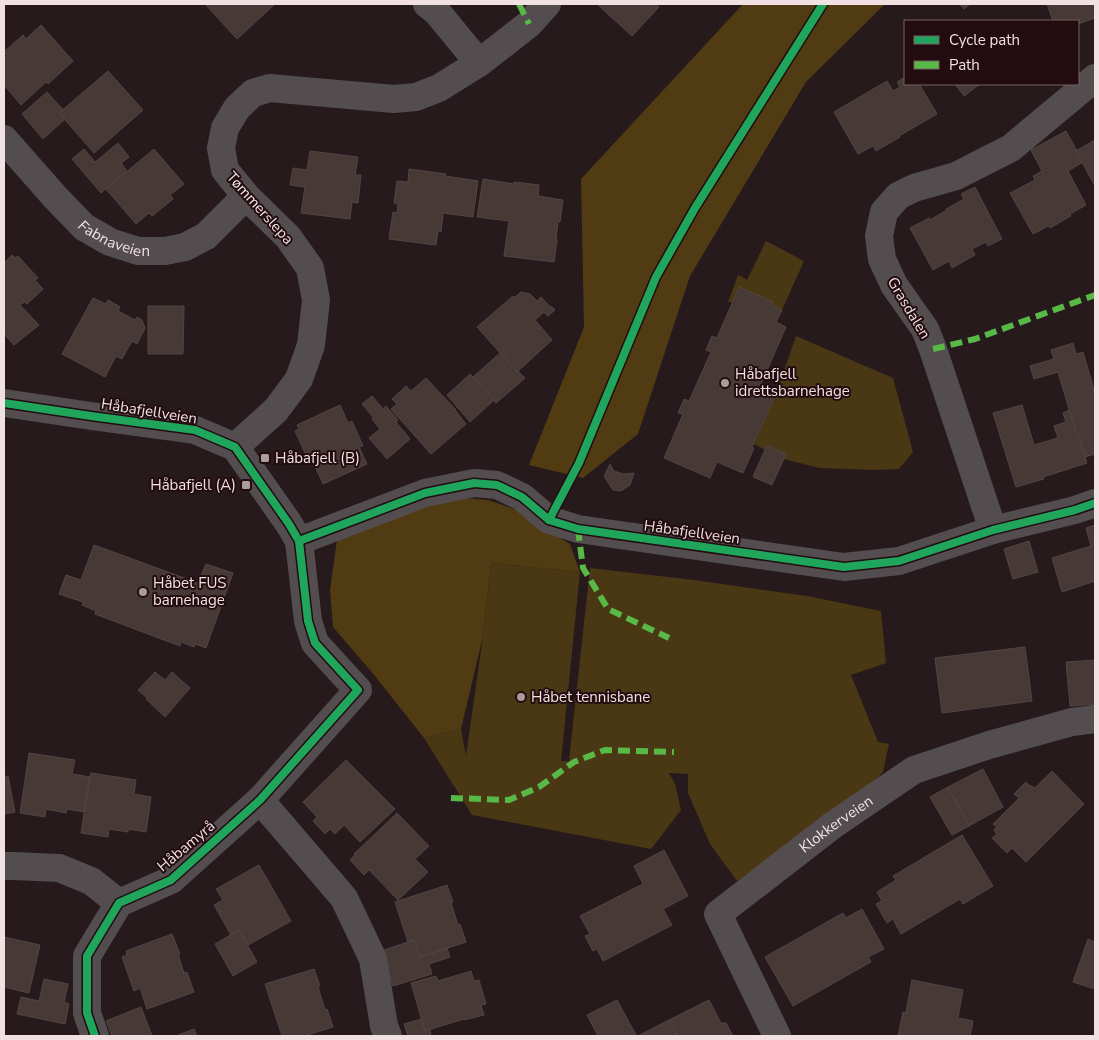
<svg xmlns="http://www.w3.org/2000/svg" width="1099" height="1040" viewBox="0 0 1099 1040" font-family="'Nunito Sans',sans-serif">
<rect width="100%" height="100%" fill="#271a1c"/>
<g fill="#4a3713">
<polygon points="766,241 804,261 782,310 771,305 772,303 739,288 732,302 728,302 738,275 747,280"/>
<polygon points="796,336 893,378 913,452 899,469 874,470 820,468 783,459 785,454 767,445 765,450 754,444 777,391"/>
<polygon points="491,563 580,572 561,761 569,761 590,568 694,580 807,596 881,611 886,663 851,675 878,742 889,744 883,772 857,798 737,881 710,844 688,793 688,774 669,773 675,784 681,810 651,849 472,815 424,738 461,729 466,756 483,636"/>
</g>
<g fill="#513b12">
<polygon points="743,4 885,4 806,82 690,276 638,434 583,478 529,465 584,327 581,179"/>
<polygon points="450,497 488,500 517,510 570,544 580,572 491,563 483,636 461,729 424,738 375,676 333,627 330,590 337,540"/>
</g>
<g fill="#473936" stroke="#514645">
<polygon points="205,4 275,4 237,39"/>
<polygon points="597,4 655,4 659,7 632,36"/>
<polygon points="960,4 970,4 964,9"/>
<polygon points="1047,4 1095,4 1095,18 1078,24 1078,21 1053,21"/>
<polygon points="41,25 73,61 48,84 46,82 21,105 4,85 4,58 7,56 4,52 23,35 26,39"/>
<polygon points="108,71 143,110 94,153 59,113"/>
<polygon points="905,77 905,84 919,84 937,114 899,136 900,137 876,151 873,146 858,154 834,112 887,81 893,91 900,87 897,82"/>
<polygon points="955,84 980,84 964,96"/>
<polygon points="47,92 63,110 59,113 65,119 43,139 22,114"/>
<polygon points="1066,131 1083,162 1068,171 1086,205 1070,214 1071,216 1050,228 1048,226 1033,234 1010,193 1035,180 1033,176 1042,171 1031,150"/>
<polygon points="1095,140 1095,186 1076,151"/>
<polygon points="118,143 129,157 121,163 127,171 101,193 72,159 84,149 95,162"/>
<polygon points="154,149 184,184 170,195 173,199 152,216 149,213 136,224 106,189"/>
<polygon points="310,151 358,157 355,175 361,175 358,203 352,202 350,219 301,213 305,187 290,185 293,168 307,170"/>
<polygon points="409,169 446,174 445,176 478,181 473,217 442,213 442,215 443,215 441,232 438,231 436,245 389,239 393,212 397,213 398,204 394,203 397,181 408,182"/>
<polygon points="483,179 514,184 514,182 539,185 538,196 563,200 560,222 558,222 556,240 557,240 554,262 504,256 509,221 477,217"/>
<polygon points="975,187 1002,239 988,246 986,242 972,249 975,255 952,268 949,261 933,270 910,228 929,218 930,220 947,210 946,209 964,199 961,194"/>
<polygon points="12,255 15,258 18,256 38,278 35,280 43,289 27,304 24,302 20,305 39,325 14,345 4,334 4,263"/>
<polygon points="739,287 773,302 771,305 782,310 776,322 786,327 761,384 777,391 752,447 754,448 743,473 717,462 710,478 664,458 683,414 678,413 684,399 689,401 711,352 706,350 712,336 717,338"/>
<polygon points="521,292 530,294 537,301 541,297 550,307 551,306 555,310 548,316 544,312 535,320 552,340 517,372 477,327 513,296 514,298"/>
<polygon points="93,298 106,304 108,300 120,307 118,311 135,320 137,317 142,320 145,328 137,344 132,341 122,359 116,356 105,377 62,354"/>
<polygon points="148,306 184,306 183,354 148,354"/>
<polygon points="1073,343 1076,354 1083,352 1095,393 1095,454 1085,457 1079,435 1077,436 1058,372 1034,379 1030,366 1054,359 1051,350"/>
<polygon points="500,353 517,372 518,371 525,378 496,403 473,377"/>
<polygon points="470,374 494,400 470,422 447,395"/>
<polygon points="426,378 456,410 455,410 466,424 431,454 391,409 397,404 392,399 406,386 411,391"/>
<polygon points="372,396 383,409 386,406 398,420 396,422 410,439 387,459 369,438 380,429 372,419 373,417 362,404"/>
<polygon points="340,405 348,423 352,421 363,446 359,447 367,464 323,484 309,453 306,455 295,431 299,429 297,425"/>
<polygon points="1022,405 1034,445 1058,438 1054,426 1066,422 1063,413 1069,410 1087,463 1043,477 1044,479 1016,487 993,413"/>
<polygon points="767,445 786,454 772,485 753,477"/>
<polygon points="610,464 614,471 623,474 634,473 630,485 621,491 613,490 604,476"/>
<polygon points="1095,525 1095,581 1062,592 1052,558 1091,546 1086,528"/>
<polygon points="1029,541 1038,572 1013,579 1004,549"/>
<polygon points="94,545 198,583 206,564 233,573 206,648 195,644 194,647 181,642 180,646 95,614 96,611 82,605 83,602 59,594 66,575 81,580"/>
<polygon points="1025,647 1032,701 942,713 935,658"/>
<polygon points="1095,660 1095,704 1070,706 1066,662"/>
<polygon points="155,672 165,680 172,672 190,688 165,717 146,699 147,698 138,690"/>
<polygon points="29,753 75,760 72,774 90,777 84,812 67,809 66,813 46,809 45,817 20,813"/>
<polygon points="346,760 395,809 360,842 344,825 335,834 330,829 325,834 313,821 317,817 303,802"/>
<polygon points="983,769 1003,807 969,826 948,787"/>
<polygon points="1052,771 1084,804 1026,862 1012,848 1007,853 992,838 997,834 994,830 997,827 993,824 1019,798 1014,794 1026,782 1030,786 1031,786 1035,788"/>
<polygon points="91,773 136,780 134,794 151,797 146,832 128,829 128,832 109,829 108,837 81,833"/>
<polygon points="8,776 15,812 4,814 4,777"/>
<polygon points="948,787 969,826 952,835 930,797"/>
<polygon points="397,813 429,846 415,859 428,872 398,900 369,870 364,875 350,860 355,855 354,854"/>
<polygon points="962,835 993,886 963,904 960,899 901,934 893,919 887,923 876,904 882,901 877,892 896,880 893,876"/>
<polygon points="664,850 688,896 663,909 672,925 603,961 597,949 593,951 585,936 590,934 580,916 643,884 634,866"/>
<polygon points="259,865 291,921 248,945 239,930 231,935 214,905 223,900 216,889"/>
<polygon points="447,885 453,902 451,903 458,925 460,924 466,942 421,957 421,955 419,956 414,940 408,942 395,902"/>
<polygon points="862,909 884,949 868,957 871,962 793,1006 765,957 843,913 846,918"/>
<polygon points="239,930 257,962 233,976 215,944"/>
<polygon points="172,934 180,954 178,955 184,973 187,972 194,992 147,1009 140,988 134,991 122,957 127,955 126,951"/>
<polygon points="4,937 40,945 29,993 4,987"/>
<polygon points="1088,939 1095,942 1095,989 1073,982"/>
<polygon points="414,940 419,956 421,955 421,957 447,948 450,957 429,964 432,974 393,986 381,951"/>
<polygon points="314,969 320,986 318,987 325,1010 327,1009 333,1027 304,1036 282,1036 265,984"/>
<polygon points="471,971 474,981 479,980 486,1004 481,1005 484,1015 464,1020 464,1019 425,1031 411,983 436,976 438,981"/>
<polygon points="44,979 68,984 64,1002 69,1004 65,1024 17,1014 21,997 39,1001"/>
<polygon points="912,980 963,990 958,1018 973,1021 970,1036 898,1036 903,1012 906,1013 907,1012 906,1012"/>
<polygon points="617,1000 636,1035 634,1036 598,1036 587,1015"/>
<polygon points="709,1000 721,1023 726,1023 733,1036 677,1036 669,1020"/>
<polygon points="141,1007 152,1036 112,1036 106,1021"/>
<polygon points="422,1019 425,1031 430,1030 431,1036 408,1036 404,1024"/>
<polygon points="669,1020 677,1036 638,1036"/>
<polygon points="194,1029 197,1036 176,1036"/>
</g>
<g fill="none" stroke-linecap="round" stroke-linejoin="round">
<g stroke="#534d4f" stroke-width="28">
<polyline points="427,4 437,12 479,63"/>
<path id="s1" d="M4,139l51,58 29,30 26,15 28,9h27l20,-4 21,-11 40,-40"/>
<polyline points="4,403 91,416 195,430 235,447 289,524 299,541 308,621 315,643 358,690 260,800 171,880 119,903 87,956 87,1013 95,1036"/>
<polyline points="235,447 276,410 299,379 311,345 316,300 310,268 288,237 246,196 225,170 221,148 225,128 237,108 253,93 270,88 394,99 416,97 439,88 479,63 529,24 547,4"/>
<polyline points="993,530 933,349 925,329 894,285 882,259 879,236 884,212 898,196 914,188 956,176 1011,148 1095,78"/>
<polyline points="299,541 425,493 474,483 497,485 522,497 549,520 578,529 844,567 899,561 993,530 1075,510 1095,503"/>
<polyline points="260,800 344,898 373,959 384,1026 388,1036"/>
<polyline points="4,866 13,866 59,868 91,881 119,903"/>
<path id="s2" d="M777,1036l-59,-122 115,-89 81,-55 75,-25 83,-23 23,-3"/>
</g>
<g stroke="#58b947" stroke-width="6" stroke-dasharray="12 6" stroke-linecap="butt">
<polyline points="519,4 529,24"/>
<polyline points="933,349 975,339 1095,295"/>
<polyline points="578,529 583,568 608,609 669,638"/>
<polyline points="451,798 509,800 539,787 574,762 605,750 674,752"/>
</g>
<g stroke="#220c0f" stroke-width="11">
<g id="cycleway">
<polyline points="4,403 91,416 195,430 235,447 289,524 299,541 308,621 315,643 358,690 260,800 171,880 119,903 87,956 87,1013 95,1036"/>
<polyline points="549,520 579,463 656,277 695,208 823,4"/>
<polyline points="299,541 425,493 474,483 497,485 522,497 549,520 578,529 844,567 899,561 993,530 1075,510 1095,503"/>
</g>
</g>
<use href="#cycleway" stroke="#20a55d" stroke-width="8"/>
</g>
<g fill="#ab9b9d" stroke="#220c0f" stroke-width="2">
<circle cx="725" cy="383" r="5"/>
<rect x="260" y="453" width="10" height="10" rx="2.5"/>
<rect x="241" y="480" width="10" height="10" rx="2.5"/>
<circle cx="143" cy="592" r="5"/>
<circle cx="521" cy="697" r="5"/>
</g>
<g text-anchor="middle" stroke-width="4" stroke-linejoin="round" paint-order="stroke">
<g font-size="15" fill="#f2e1e2" stroke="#220c0f">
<text transform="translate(260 208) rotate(48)" y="5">Tømmerslepa</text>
<text dy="5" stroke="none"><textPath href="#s1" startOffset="152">Fabnaveien</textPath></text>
<text transform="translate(909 308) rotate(59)" y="5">Grasdalen</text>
<text transform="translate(149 411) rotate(9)" y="5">Håbafjellveien</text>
<text transform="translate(692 532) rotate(8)" y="5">Håbafjellveien</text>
<text dy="5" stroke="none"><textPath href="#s2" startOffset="284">Klokkerveien</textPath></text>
<text transform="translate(186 846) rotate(-40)" y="5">Håbamyrå</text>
</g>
<g font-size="15" fill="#f2e1e2" stroke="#220c0f" text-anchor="start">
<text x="735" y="379">Håbafjell<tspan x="735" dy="17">idrettsbarnehage</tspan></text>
<text x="275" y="463">Håbafjell (B)</text>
<text x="236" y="490" text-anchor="end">Håbafjell (A)</text>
<text x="153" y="588">Håbet FUS<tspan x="153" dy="17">barnehage</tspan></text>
<text x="531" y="702">Håbet tennisbane</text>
</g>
</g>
<rect width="1099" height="1040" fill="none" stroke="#f2e1e2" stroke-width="10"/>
<rect x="904" y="20" width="175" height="65" fill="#220c0f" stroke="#756163"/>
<rect x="914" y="36" width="25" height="8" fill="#20a55d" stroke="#756163"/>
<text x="949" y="45" font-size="15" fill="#f2e1e2">Cycle path</text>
<rect x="914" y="61" width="25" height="8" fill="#58b947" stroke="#756163"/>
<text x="949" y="70" font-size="15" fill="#f2e1e2">Path</text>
</svg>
